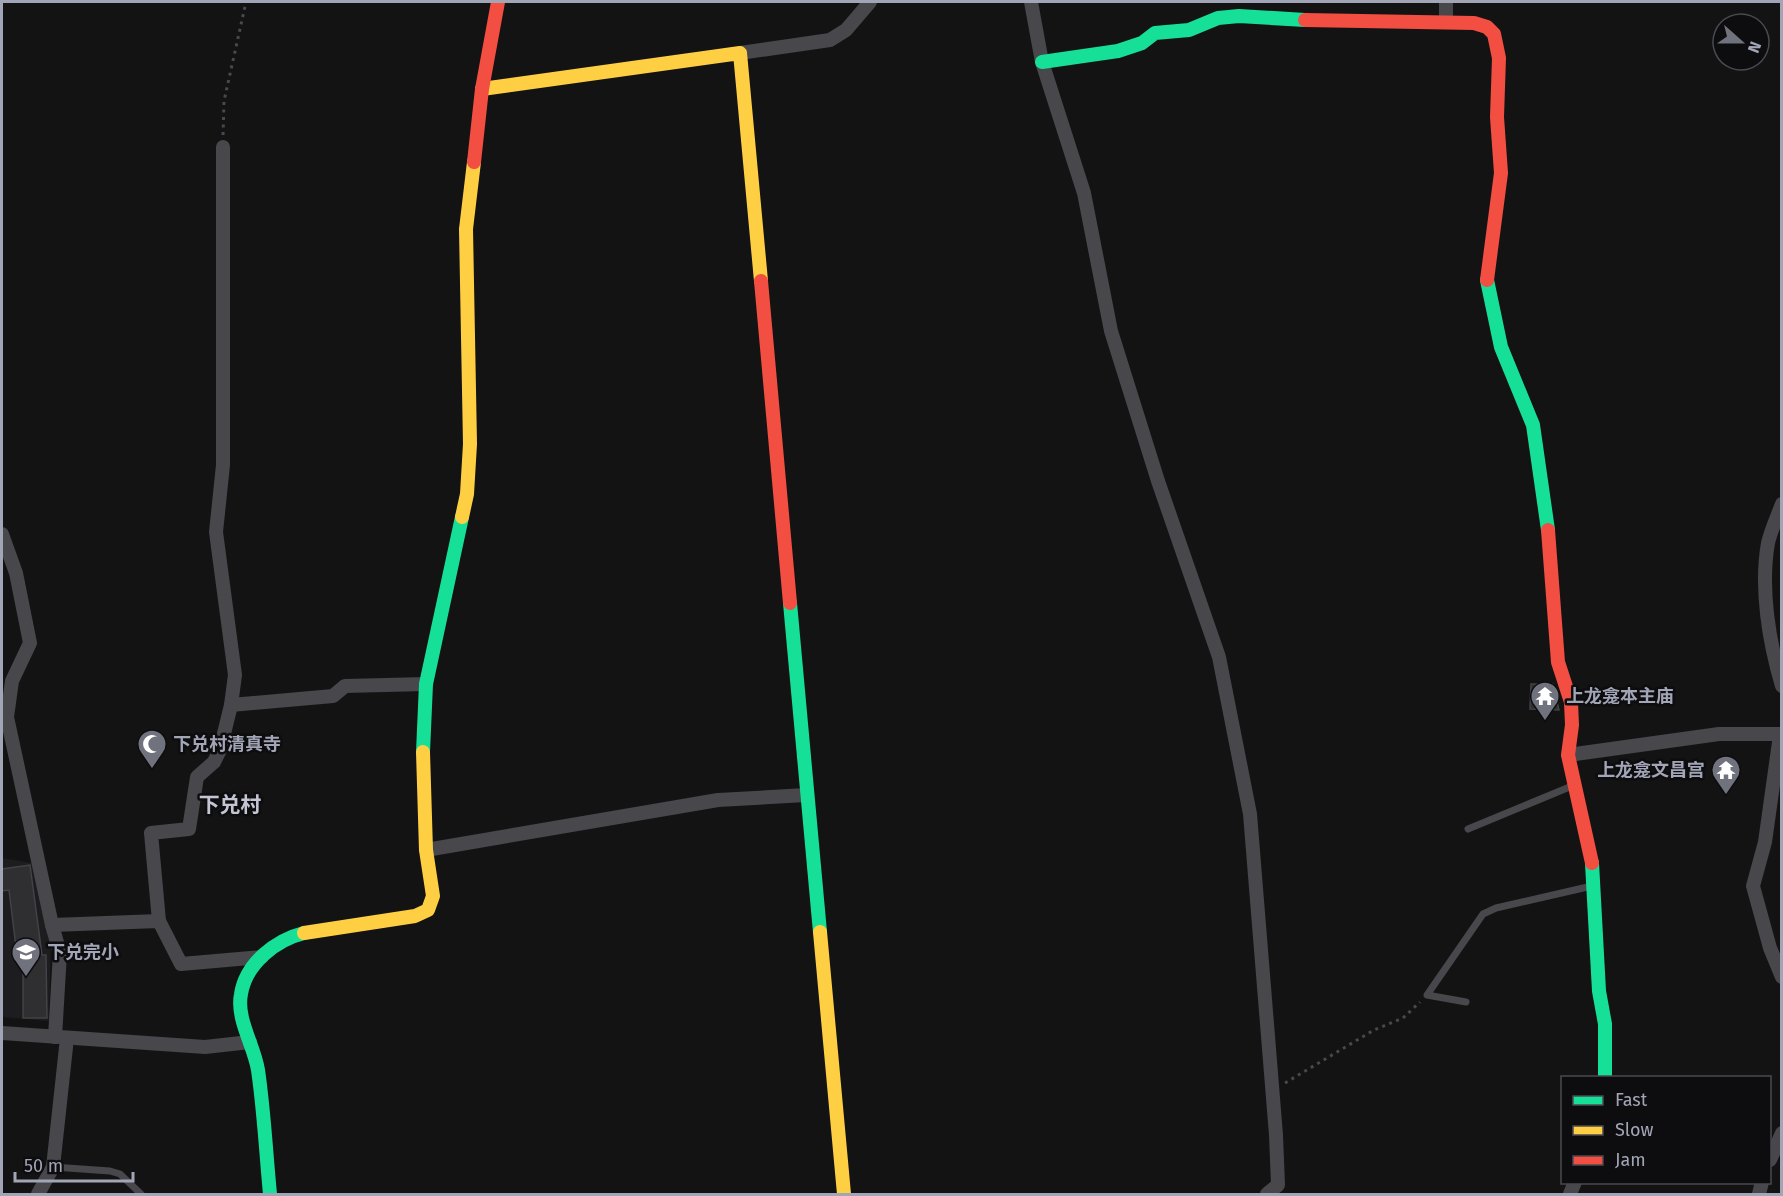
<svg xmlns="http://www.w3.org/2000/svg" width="1783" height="1196" viewBox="0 0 1783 1196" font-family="'Fira Sans','Noto Sans SC',sans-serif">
<rect width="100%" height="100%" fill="#131313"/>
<polygon fill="#1d1d1f" points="2,858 32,863 51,938 49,1021 2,1017"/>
<g fill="#2f2f31" stroke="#424247" stroke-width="1.5">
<polygon points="1531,684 1553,684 1559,710 1530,709"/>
<polygon points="30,865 42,955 46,955 47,1018 23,1018 23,954 17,955 9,890 2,891 2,869"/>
</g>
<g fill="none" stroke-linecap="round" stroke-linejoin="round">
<g stroke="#48494e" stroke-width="3" stroke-dasharray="3 4.5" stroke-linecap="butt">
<polyline points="223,135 224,101 246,2"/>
<polyline points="1285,1083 1374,1030 1403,1018 1420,1002"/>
</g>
<g stroke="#47474c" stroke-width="7">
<polyline points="1468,829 1572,786"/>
<polyline points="1466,1002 1427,995 1483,914 1496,908 1592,886"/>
<polyline points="53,1167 110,1171 120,1174 141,1194"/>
</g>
<g stroke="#47474c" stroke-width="14">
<polyline points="1031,2 1042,62 1084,193 1111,331 1158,481 1219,657 1250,814 1276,1135 1278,1185 1267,1194"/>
<polyline points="1446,2 1446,21"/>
<polyline points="740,53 830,40 846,30 870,2"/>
<path d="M1782,504c-5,13 -11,26 -14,39 -8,45 1,99 14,143"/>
<polyline points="2,534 16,573 30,643 12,681 7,717 52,925"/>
<polyline points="231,705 333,696 345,686 426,684"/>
<polyline points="1780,735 1765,842 1753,886 1770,948 1782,977"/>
<polyline points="1568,755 1719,734 1782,734"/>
<polyline points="426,850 718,800 806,795"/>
<polyline points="159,921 151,833 189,829 197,777 214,762 220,750 231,705 235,675 216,532 223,465 223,147"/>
<polyline points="2,1033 205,1047 250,1042"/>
<polyline points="55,1037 60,953 52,925 159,921 181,964 262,957"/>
<polyline points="1770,1160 1782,1133"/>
<polyline points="38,1194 53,1167 67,1038"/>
<polyline points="1570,1194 1575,1182"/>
<polyline points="1759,1194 1762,1182"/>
</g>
<g stroke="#16e098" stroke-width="14">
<polyline points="1042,62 1118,51 1142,43 1155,33 1189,30 1218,18 1239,16 1305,20"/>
<polyline points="1487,280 1501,347 1533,425 1548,530"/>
<polyline points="790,603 820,932"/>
<polyline points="423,752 426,684 462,517"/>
<polyline points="1592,863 1599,991 1605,1024 1605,1078"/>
<path d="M270,1194c-4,-41 -6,-83 -12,-124 -4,-25 -22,-51 -17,-76 5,-31 35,-54 63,-61"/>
</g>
<g stroke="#ffcf43" stroke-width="14">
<polyline points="482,89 740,53 761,281"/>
<polyline points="462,517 467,494 470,444 466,229 474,162"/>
<polyline points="820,932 844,1194"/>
<polyline points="304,933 415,916 428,910 433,896 426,850 423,752"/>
</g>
<g stroke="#f24e42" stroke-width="14">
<polyline points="1305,20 1474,23 1487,27 1494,34 1499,58 1497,117 1501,173 1487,280"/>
<polyline points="474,162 482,89 498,2"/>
<polyline points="761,281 790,603"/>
<polyline points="1548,530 1558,662 1571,702 1572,725 1568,755 1592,863"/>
</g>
</g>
<defs>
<g id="temple-pin" transform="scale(1.5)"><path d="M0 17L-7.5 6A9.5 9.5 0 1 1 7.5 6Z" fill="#70727d" stroke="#0d0d0f"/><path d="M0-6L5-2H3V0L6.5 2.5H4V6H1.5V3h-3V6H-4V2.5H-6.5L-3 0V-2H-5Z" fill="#fff"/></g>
<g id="mosque-pin" transform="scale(1.5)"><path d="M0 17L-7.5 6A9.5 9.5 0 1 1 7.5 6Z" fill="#70727d" stroke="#0d0d0f"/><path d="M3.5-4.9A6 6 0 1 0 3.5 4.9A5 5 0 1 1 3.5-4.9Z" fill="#fff"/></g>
<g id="school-pin" transform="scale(1.5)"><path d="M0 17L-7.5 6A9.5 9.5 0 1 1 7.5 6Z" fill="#70727d" stroke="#0d0d0f"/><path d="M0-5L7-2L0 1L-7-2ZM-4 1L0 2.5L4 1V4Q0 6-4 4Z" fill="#fff"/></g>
</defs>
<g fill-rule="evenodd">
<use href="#temple-pin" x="1545" y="696"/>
<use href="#mosque-pin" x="152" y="744"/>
<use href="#temple-pin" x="1726" y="770"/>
<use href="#school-pin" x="26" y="952"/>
</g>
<g text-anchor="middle" stroke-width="5" stroke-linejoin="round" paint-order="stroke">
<g font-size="18" font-weight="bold" fill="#a2a5b6" stroke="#0d0d0f" text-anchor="start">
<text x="1566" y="702">上龙龛本主庙</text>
<text x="173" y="750">下兑村清真寺</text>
<text x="1705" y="776" text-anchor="end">上龙龛文昌宫</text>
<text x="47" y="958">下兑完小</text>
</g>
<g font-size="21" font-weight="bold" fill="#c3c5d2" stroke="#0d0d0f">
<text x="230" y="812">下兑村</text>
</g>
</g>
<rect width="1783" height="1196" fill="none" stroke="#a2a5b6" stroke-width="6"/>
<rect x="1561" y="1076" width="210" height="108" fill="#0d0d0f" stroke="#494a52" stroke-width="1.5"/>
<rect x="1573" y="1096" width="30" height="9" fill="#16e098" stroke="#494a52" stroke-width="1.5"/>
<text x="1615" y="1106" font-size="18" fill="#a2a5b6">Fast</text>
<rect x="1573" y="1126" width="30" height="9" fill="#ffcf43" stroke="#494a52" stroke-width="1.5"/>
<text x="1615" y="1136" font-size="18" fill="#a2a5b6">Slow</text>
<rect x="1573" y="1156" width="30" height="9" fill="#f24e42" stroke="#494a52" stroke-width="1.5"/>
<text x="1615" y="1166" font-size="18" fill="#a2a5b6">Jam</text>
<g transform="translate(1741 42) rotate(111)"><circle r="28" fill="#0d0d0f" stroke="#494a52" stroke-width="1.5"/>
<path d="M0-4.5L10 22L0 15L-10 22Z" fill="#70727d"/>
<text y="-9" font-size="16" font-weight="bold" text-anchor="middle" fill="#a2a5b6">N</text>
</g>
<path d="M15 1172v9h118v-9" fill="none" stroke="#a2a5b6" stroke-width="3"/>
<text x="24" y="1172" font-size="18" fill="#a2a5b6" stroke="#0d0d0f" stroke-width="4.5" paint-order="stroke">50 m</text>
</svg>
